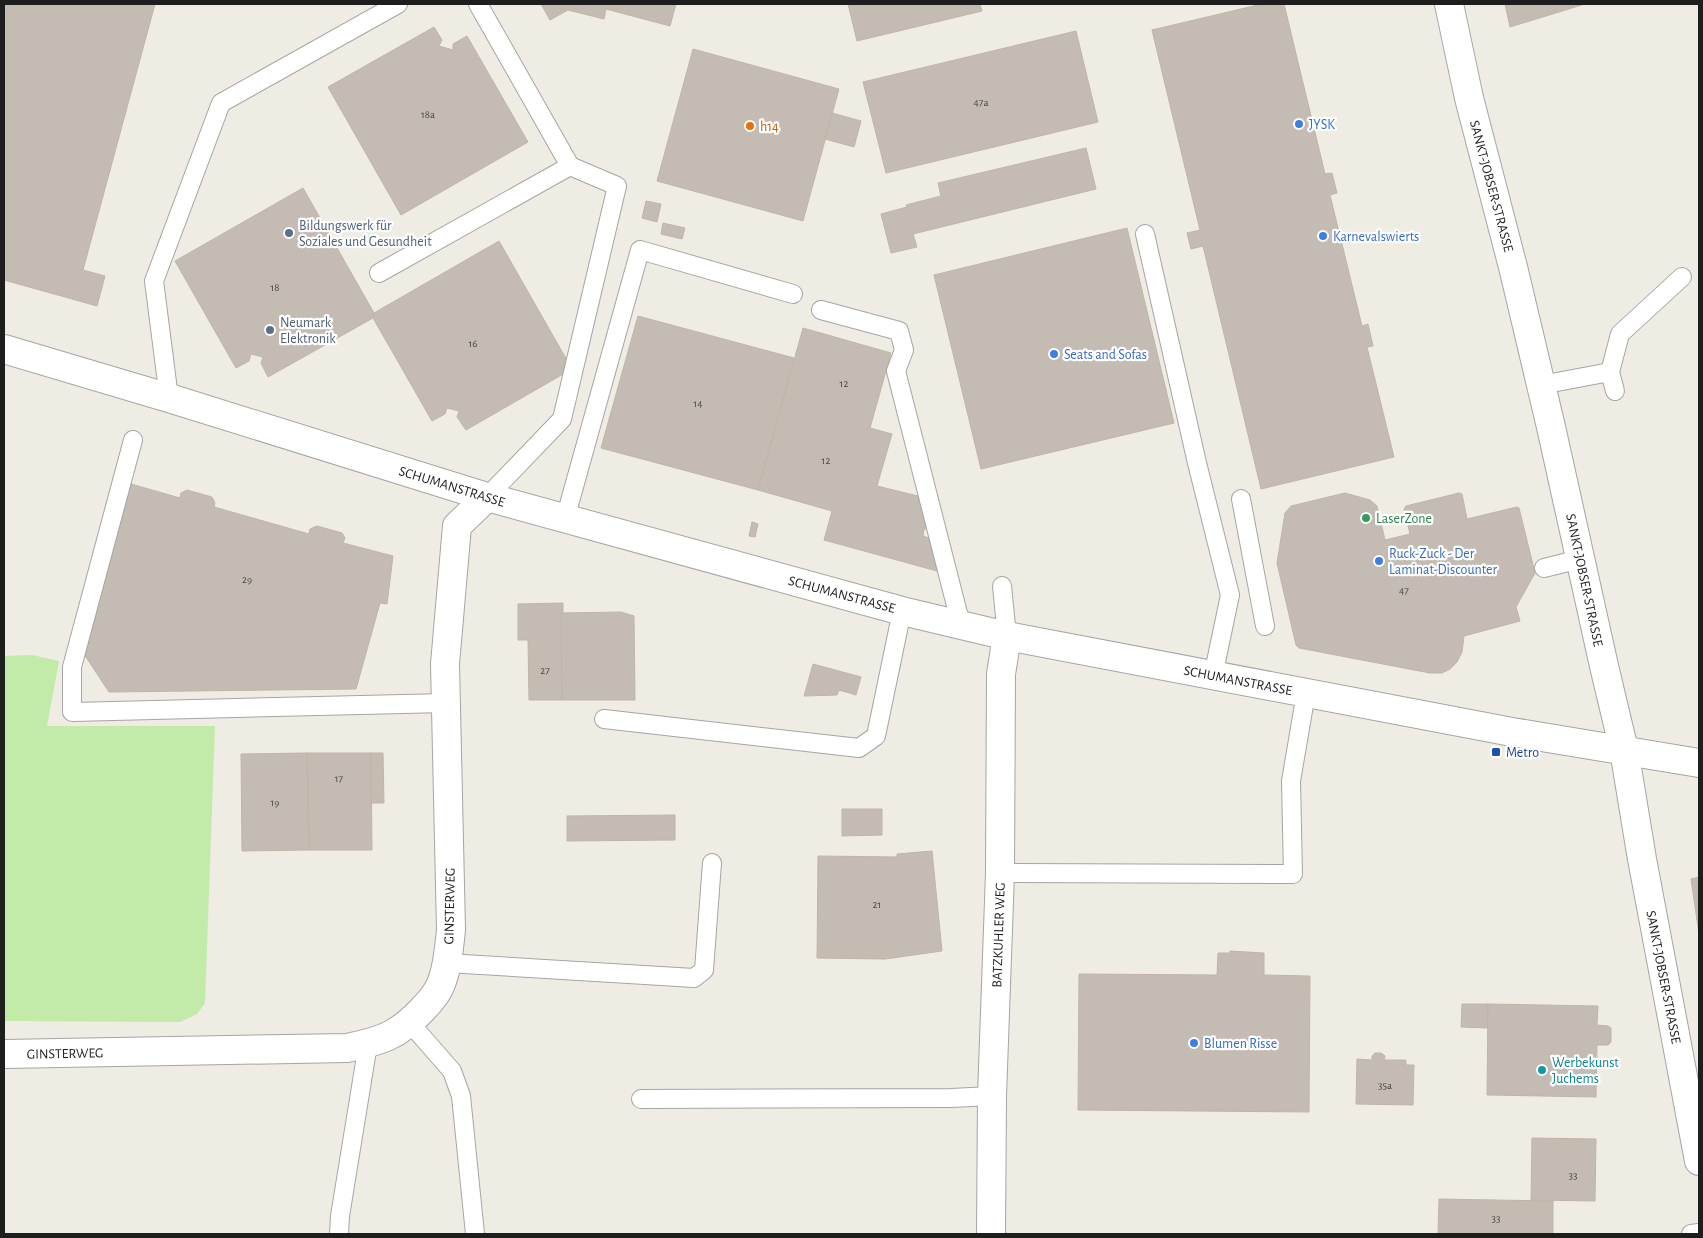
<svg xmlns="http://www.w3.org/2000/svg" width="1703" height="1238" viewBox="0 0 1703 1238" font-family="'Alegreya Sans',sans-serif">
<rect width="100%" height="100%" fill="#efece4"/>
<polygon fill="#c2eaa9" points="32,655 59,661 47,726 215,726 205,1003 197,1014 180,1022 4,1021 4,656"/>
<g fill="#c4bcb3" stroke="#c1b4a6">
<polygon points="4,4 155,4 83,270 105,276 97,306 4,280"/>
<polygon points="541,4 676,4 670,26 606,9 604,19 568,10 550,20"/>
<polygon points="848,4 980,4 982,11 857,41"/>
<polygon points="1262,4 1284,4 1325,174 1332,173 1337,193 1330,195 1362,326 1368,324 1373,346 1367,347 1394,457 1261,489 1203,246 1191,249 1187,233 1200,230 1152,30"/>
<polygon points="1505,4 1585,4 1510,27"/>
<polygon points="434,27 442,40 439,46 453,50 453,44 467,36 528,142 401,215 328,87"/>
<polygon points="1076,31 1098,122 886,173 863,82"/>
<polygon points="693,49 839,89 803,221 657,181"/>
<polygon points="832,113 861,121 854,147 825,139"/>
<polygon points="1086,148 1096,189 913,234 917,247 891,253 881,214 907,207 906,205 941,196 938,183"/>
<polygon points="303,188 374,313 373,318 268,377 261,363 263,357 251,354 249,361 236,368 175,261"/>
<polygon points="646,201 661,204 657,222 642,218"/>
<polygon points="663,223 685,228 682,239 661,234"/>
<polygon points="1127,228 1174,423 981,469 934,275"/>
<polygon points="499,241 572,369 466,430 457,417 459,411 447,408 445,414 432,421 373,318 374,313"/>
<polygon points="638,316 794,358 758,490 601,448"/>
<polygon points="803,328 891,353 870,428 892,434 877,486 918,496 926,529 924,529 923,536 929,538 937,571 824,540 832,511 758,490"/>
<polygon points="131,484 180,498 181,493 187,490 212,497 215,503 214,507 309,534 310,529 317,526 342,533 345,538 343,543 393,556 387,604 380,603 356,689 109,692 84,654"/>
<polygon points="1345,493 1370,500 1377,506 1385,540 1410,534 1404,509 1406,506 1459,493 1462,494 1467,519 1517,507 1519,508 1535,573 1516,607 1520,621 1464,636 1462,652 1457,662 1450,669 1442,673 1430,673 1299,648 1296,645 1277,563 1285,513 1291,506"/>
<polygon points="752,522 758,524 755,537 749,536"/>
<polygon points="563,603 562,700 529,700 528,640 518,640 518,604"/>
<polygon points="621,612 634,616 635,700 562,700 561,613"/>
<polygon points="813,664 861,677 856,695 839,690 837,695 804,696"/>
<polygon points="307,753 371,753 372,850 309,850"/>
<polygon points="307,753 309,850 242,851 241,754"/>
<polygon points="371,753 383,753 384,803 371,803"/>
<polygon points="842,809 882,809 882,835 842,836"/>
<polygon points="675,815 675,840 567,841 567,816"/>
<polygon points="932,851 942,951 885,959 817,958 818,856 897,857 897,854"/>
<polygon points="1699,877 1699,934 1691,879"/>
<polygon points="1230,951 1264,953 1264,975 1310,976 1309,1112 1078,1110 1079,974 1217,975 1218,953 1230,953"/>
<polygon points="1462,1004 1488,1004 1488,1028 1461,1027"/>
<polygon points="1488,1004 1598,1006 1597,1025 1608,1026 1611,1028 1611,1042 1608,1045 1597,1045 1596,1097 1487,1095"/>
<polygon points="1375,1053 1381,1053 1385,1056 1384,1060 1406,1060 1406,1065 1414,1065 1413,1105 1356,1104 1357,1059 1372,1060 1372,1056"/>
<polygon points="1532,1138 1596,1139 1595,1201 1531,1200"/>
<polygon points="1439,1199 1553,1201 1553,1234 1438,1234"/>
</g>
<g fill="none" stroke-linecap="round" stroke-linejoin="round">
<g stroke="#a5a5a5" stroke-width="20">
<g id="service">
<polyline points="478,4 570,166"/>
<polyline points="1145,234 1197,463 1230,595 1213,676"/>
<polyline points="379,273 570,166 617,186 562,419 487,497"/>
<polyline points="821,310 899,331 904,350 896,371 961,625"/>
<polyline points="1610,372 1615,391"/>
<polyline points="1541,385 1610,372 1620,334 1682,277"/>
<polyline points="169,398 154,281 221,103 398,4"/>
<polyline points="133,440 72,667 72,712 446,703"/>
<polyline points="1241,499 1265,626"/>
<polyline points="565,519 640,250 793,294"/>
<polyline points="1544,568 1580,559"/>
<polyline points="1002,586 1007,636"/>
<polyline points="604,719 859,748 876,736 902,611"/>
<polyline points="1000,873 1293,874 1291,781 1306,693"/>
<polyline points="447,963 694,978 704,970 712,863"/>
<polyline points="410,1023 452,1071 461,1096 475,1234"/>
<polyline points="641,1099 951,1098 992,1096"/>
<polyline points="339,1234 340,1216 368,1044"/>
<polyline points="1691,1234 1699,1233"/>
</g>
</g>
<g stroke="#a5a5a5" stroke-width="30">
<g id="minor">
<polyline points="1449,4 1469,98 1513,267 1551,427 1604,666 1624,750 1642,859 1699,1161"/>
<polyline points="4,349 169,398 487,497 902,611 1007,636 1512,732 1699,763"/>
<path d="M4,1054l343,-6c34,-7 50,-12 74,-37 6,-6 13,-14 17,-21 9,-16 11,-42 13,-60l-6,-266 12,-138 30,-29"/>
<polyline points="991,1234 992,1096 1000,873 1001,674 1007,636"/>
</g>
</g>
<use href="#service" stroke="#fff" stroke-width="18"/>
<use href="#minor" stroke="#fff" stroke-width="28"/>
</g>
<g fill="#3f7fe0" stroke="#fff" stroke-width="2">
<circle cx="1299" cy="124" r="5"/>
<circle cx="1323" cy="236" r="5"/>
<circle cx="1054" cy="354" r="5"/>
<circle cx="1379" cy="561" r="5"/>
<circle cx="1194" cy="1043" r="5"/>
</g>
<circle fill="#e8710a" stroke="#fff" stroke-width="2" cx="750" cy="126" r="5"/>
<g fill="#5c6f8a" stroke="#fff" stroke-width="2">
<circle cx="289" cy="233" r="5"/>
<circle cx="270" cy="330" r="5"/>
</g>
<circle fill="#2e9e5b" stroke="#fff" stroke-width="2" cx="1366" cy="518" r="5"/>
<rect fill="#1a4fb4" stroke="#fff" stroke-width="2" x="1491" y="747" width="10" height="10" rx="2.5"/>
<circle fill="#0f9aa8" stroke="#fff" stroke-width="2" cx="1542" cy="1070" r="5"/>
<g text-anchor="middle" stroke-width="4.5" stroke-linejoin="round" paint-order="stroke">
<g font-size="11" fill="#484643">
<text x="981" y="106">47a</text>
<text x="428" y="118">18a</text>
<text x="275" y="291">18</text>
<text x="473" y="347">16</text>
<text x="844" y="387">12</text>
<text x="698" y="407">14</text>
<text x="826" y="464">12</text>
<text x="247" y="583">29</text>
<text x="1404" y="594">47</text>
<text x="545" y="674">27</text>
<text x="339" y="782">17</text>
<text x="275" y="806">19</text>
<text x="877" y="908">21</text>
<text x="1385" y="1089">35a</text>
<text x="1573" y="1179">33</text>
<text x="1496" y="1222">33</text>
</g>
<g font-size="14" fill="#366cbe" stroke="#fff" text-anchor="start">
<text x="1309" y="129">JYSK</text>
<text x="1333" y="241">Karnevalswierts</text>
<text x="1064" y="359">Seats and Sofas</text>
<text x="1389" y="558">Ruck-Zuck - Der<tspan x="1389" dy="16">Laminat-Discounter</tspan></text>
<text x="1204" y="1048">Blumen Risse</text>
</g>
<g font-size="14" fill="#c56008" stroke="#fff" text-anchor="start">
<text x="760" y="131">h14</text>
</g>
<g font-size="14" fill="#1e1e1e" stroke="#fff">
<text transform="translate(1492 186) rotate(75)" y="5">SANKT-JOBSER-STRASSE</text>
<text transform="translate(452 486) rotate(17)" y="5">SCHUMANSTRASSE</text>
<text transform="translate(1585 580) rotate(78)" y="5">SANKT-JOBSER-STRASSE</text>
<text transform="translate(842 594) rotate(15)" y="5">SCHUMANSTRASSE</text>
<text transform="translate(1238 680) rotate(11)" y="5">SCHUMANSTRASSE</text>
<text transform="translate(449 906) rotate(-89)" y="5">GINSTERWEG</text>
<text transform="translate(998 935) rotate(-88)" y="5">BATZKUHLER WEG</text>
<text transform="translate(1664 977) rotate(79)" y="5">SANKT-JOBSER-STRASSE</text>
<text transform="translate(65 1053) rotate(-1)" y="5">GINSTERWEG</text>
</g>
<g font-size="14" fill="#4e5e75" stroke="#fff" text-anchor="start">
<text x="299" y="230">Bildungswerk für<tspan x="299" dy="16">Soziales und Gesundheit</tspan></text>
<text x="280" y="327">Neumark<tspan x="280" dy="16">Elektronik</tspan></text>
</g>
<g font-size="14" fill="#27864d" stroke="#fff" text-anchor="start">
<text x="1376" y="523">LaserZone</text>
</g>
<g font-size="14" fill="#164399" stroke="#fff" text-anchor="start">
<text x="1506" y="757">Metro</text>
</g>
<g font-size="14" fill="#0d838f" stroke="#fff" text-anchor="start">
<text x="1552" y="1067">Werbekunst<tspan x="1552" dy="16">Juchems</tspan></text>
</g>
</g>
<rect width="1703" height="1238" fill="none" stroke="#1e1e1e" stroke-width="10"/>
</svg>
